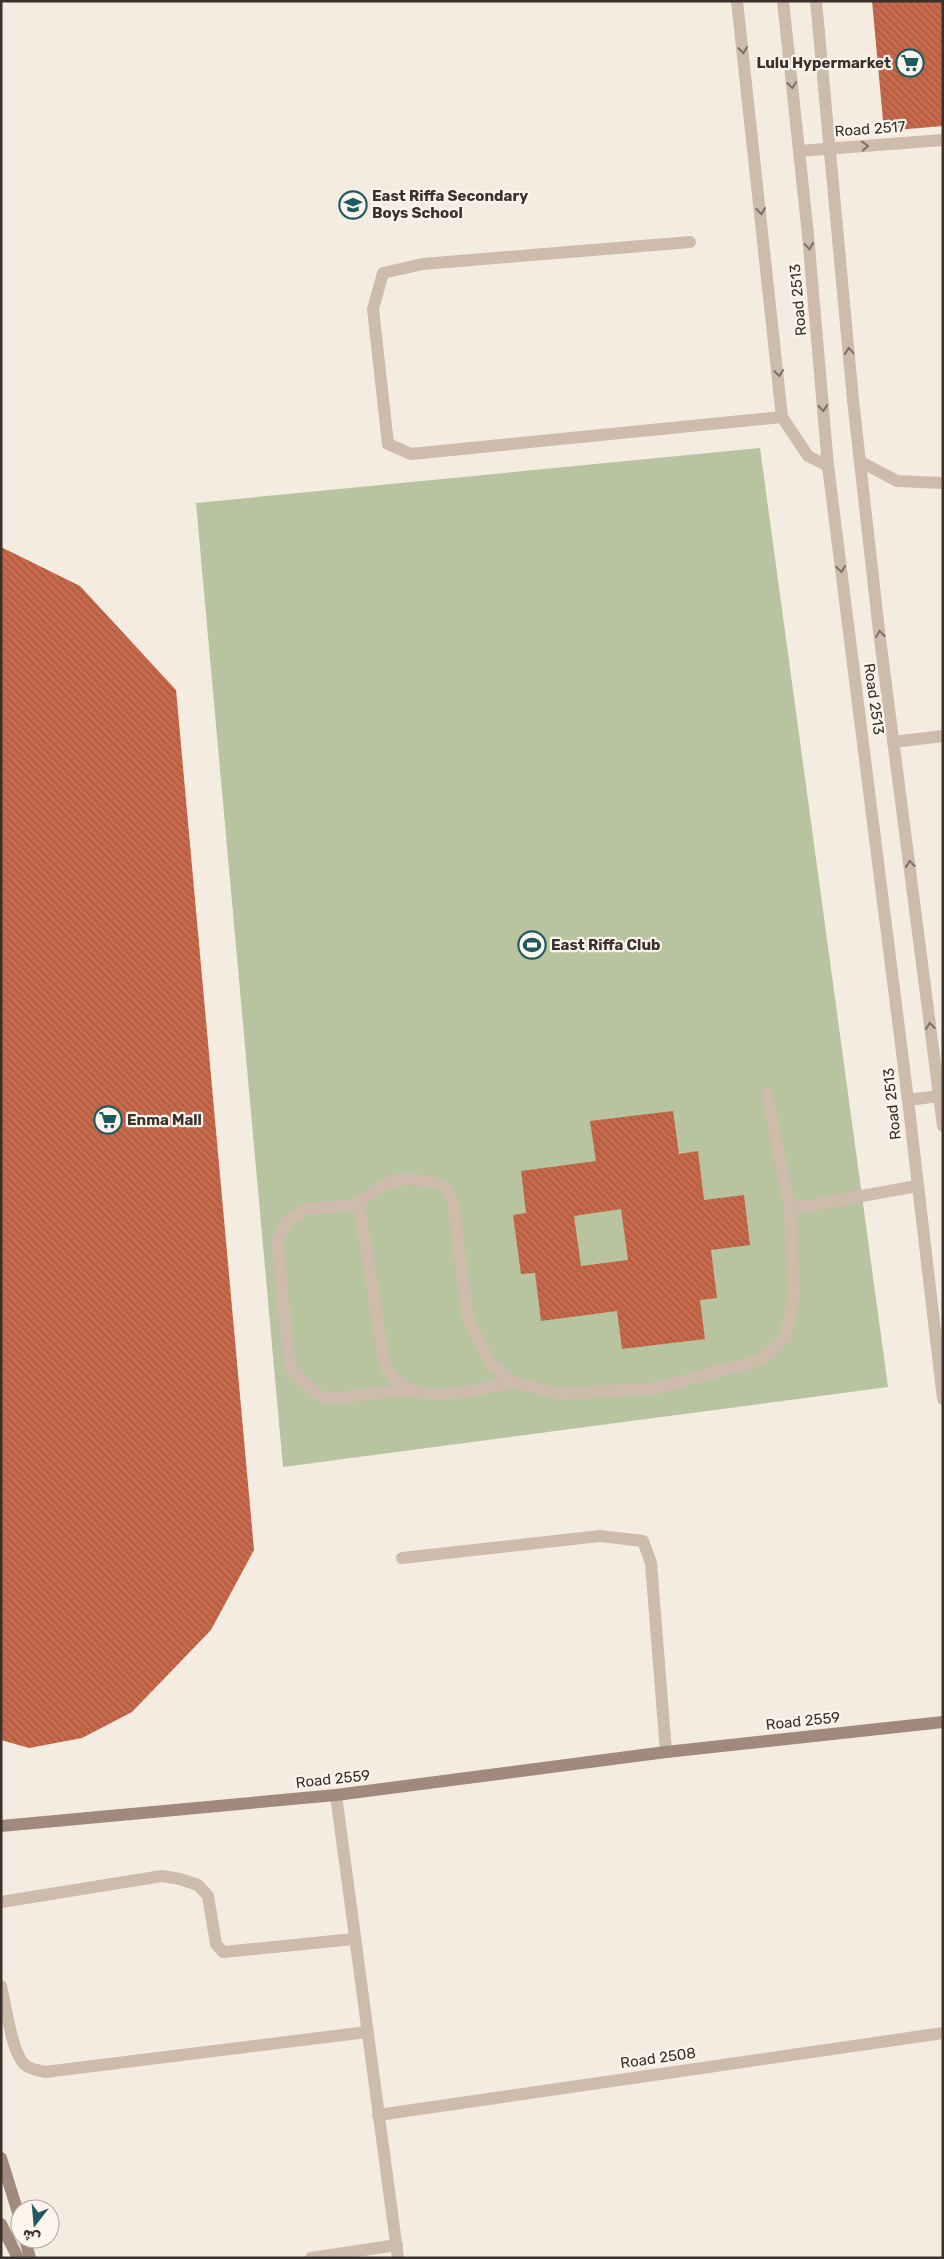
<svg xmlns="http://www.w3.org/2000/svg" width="944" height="2259" viewBox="0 0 944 2259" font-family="Rubik,Cairo,sans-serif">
<defs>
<pattern id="building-back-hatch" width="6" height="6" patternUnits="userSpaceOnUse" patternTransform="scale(1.25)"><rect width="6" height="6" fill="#c8694b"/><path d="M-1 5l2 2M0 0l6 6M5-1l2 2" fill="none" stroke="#a4573f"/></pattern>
</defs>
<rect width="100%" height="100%" fill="#f4ebe1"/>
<polygon fill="#b8c4a0" points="760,448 888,1387 283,1467 196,503"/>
<g fill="url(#building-back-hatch)" fill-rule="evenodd">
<polygon points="872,1 943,1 943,126 884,131"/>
<polygon points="1,547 80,586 176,690 254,1550 211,1630 132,1712 82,1738 29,1748 1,1740"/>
<path d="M673,1111l6,43 19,-3 6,49 40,-5 6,50 -39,5 6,48 -17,2 5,39 -83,10 -5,-38 -76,10 -6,-48 -14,1 -8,-59 13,-2 -5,-42 75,-10 -6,-40zM621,1209l7,51 -47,6 -7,-50z"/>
</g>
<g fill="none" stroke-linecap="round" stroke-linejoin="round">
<g stroke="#cdbbac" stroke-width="12">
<polyline points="737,1 782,417 808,456 828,466"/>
<polyline points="690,242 423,264 383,273 373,309 388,444 411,454 782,417"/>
<polyline points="893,742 943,736"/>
<polyline points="359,1204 307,1209 289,1219 277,1241 290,1367 317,1395 334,1398 407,1390"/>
<polyline points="790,1209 917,1186"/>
<path d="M513,1382c-42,8 -102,30 -128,-16l-26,-162c28,-28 50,-30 86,-18l8,16 15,117 22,44 23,19 45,12 100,-6 105,-29 23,-23 8,-40 -4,-87 -23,-115"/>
<polyline points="1,1902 162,1876 180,1879 198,1885 208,1896 216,1944 223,1952 354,1939"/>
<path d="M1,1986c5,19 10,64 23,78 6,6 14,6 21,8l322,-40"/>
</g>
<g stroke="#cdbbac" stroke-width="12">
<polyline points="783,1 808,235 828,466 908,1100 943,1399"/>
<polyline points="816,1 853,400 879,631 943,1126"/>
<polyline points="799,151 943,140"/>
<polyline points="861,462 897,481 943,483"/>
<polyline points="908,1100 939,1096"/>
<polyline points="402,1558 600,1536 643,1541 651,1563 666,1752"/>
<polyline points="336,1795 398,2258"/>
<polyline points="378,2115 943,2033"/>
<polyline points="311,2258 397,2245"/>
</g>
<g stroke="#a18a7d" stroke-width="12">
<polyline points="1,1826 336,1795 666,1752 943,1722"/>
<polyline points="1,2158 20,2219"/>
<polyline points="1,2224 18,2258"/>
<polyline points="25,2239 30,2258"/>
</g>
</g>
<defs><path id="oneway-chevron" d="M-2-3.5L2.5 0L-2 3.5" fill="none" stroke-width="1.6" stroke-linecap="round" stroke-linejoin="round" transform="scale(1.25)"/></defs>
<g stroke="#7d6f65">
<use href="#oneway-chevron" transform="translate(743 50) rotate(84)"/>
<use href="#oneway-chevron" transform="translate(792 85) rotate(84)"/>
<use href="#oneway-chevron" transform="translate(865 146) rotate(-4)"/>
<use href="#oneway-chevron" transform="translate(761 211) rotate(84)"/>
<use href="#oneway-chevron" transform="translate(809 246) rotate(85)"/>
<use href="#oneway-chevron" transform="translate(849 351) rotate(-95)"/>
<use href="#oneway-chevron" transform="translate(779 373) rotate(84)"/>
<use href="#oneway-chevron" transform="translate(823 408) rotate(85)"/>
<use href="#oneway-chevron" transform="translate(841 569) rotate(83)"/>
<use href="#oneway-chevron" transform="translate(880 634) rotate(-97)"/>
<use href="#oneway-chevron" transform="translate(910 864) rotate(-97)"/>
<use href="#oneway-chevron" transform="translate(930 1026) rotate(-97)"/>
</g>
<defs>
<g id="supermarket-ring" transform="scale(1.4375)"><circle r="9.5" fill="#fbf5ee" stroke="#1f5a5e" stroke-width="1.5"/><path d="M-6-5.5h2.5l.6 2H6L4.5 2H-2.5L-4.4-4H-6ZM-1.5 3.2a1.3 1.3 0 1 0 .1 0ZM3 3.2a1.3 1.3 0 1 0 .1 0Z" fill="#1f5a5e"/></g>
<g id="school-ring" transform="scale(1.4375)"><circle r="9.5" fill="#fbf5ee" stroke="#1f5a5e" stroke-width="1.5"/><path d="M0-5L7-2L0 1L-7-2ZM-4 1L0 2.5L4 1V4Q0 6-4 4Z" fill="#1f5a5e"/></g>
<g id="stadium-ring" transform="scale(1.4375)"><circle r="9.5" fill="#fbf5ee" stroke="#1f5a5e" stroke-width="1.5"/><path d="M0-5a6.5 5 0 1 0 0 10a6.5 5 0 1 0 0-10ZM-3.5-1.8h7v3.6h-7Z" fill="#1f5a5e"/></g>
</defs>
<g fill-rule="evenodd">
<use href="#supermarket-ring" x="910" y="63"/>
<use href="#school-ring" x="353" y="205"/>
<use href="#stadium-ring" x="532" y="945"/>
<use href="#supermarket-ring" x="108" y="1120"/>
</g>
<g text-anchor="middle" stroke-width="4.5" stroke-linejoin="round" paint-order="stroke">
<g font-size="15" font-weight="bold" fill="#3b302b" stroke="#fbf5ee" text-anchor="start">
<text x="891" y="68" text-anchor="end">Lulu Hypermarket</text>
<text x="372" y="201">East Riffa Secondary<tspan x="372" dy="17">Boys School</tspan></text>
<text x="551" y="950">East Riffa Club</text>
<text x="127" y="1125">Enma Mall</text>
</g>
<g font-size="15" fill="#3b302b" stroke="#fbf5ee">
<text transform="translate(870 129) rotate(-4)" y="5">Road 2517</text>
<text transform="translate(798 300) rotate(-95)" y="5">Road 2513</text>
<text transform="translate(874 699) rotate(82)" y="5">Road 2513</text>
<text transform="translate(892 1104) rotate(-96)" y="5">Road 2513</text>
<text transform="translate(803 1721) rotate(-6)" y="5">Road 2559</text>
<text transform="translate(333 1779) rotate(-6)" y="5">Road 2559</text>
<text transform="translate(658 2058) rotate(-8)" y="5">Road 2508</text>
</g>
</g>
<rect width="944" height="2259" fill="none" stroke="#3b302b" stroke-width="5"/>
<g transform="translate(35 2224) rotate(196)"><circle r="24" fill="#fbf5ee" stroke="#aea6a0"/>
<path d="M0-4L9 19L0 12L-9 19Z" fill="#1f5a5e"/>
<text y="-8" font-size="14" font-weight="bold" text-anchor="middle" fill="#3b302b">ش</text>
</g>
</svg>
